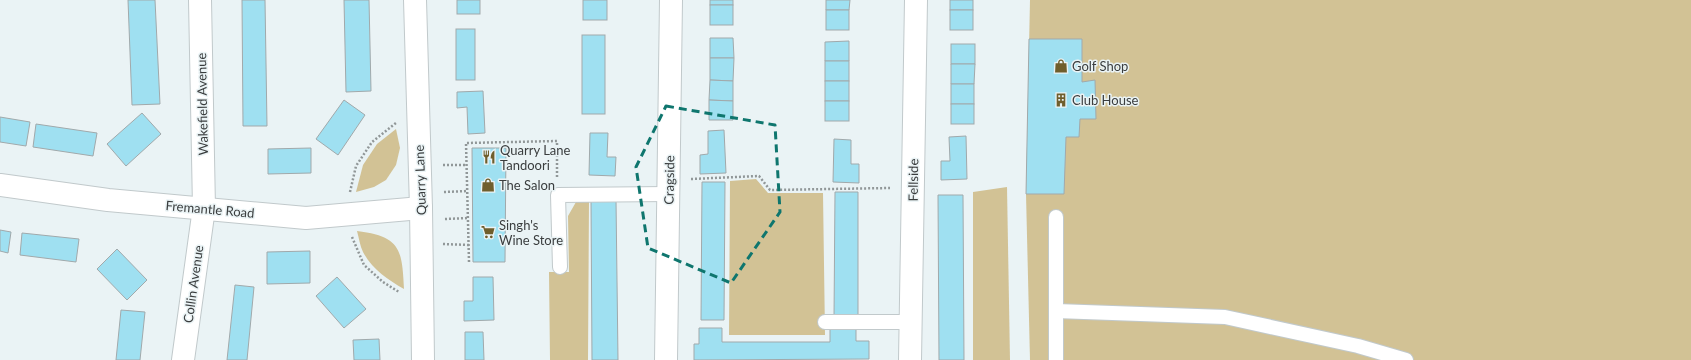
<svg xmlns="http://www.w3.org/2000/svg" width="1691" height="360" viewBox="0 0 1691 360" font-family="Lato,sans-serif">
<rect width="100%" height="100%" fill="#eaf3f5"/>
<g fill="#d2c295">
<polygon points="1030,0 1691,0 1691,360 1030,360 1026,194"/>
<polygon points="396,129 400,148 396,165 386,180 374,187 356,192 363,165 377,144"/>
<polygon points="756,179 768,193 823,193 825,335 729,335 730,181"/>
<polygon points="1007,187 1010,360 973,360 973,192"/>
<polygon points="589,201 588,360 550,360 549,272 569,272 568,216 576,202"/>
<path d="M357,231c44,5 45,19 47,58 -16,-9 -32,-20 -41,-37 -3,-6 -4,-14 -6,-21z"/>
</g>
<g fill="#9fe0f1" stroke="#a1a9ab">
<polygon points="128,0 155,0 160,104 132,105"/>
<polygon points="242,0 265,0 267,126 243,126"/>
<polygon points="344,0 369,0 371,91 346,92"/>
<rect x="457" y="0" width="23" height="14"/>
<rect x="583" y="0" width="24" height="20"/>
<rect x="710" y="0" width="23" height="5"/>
<polygon points="826,0 850,0 849,10 826,10"/>
<rect x="950" y="0" width="23" height="10"/>
<rect x="710" y="5" width="23" height="20"/>
<rect x="826" y="10" width="23" height="20"/>
<rect x="950" y="10" width="23" height="20"/>
<rect x="456" y="29" width="19" height="51"/>
<rect x="582" y="35" width="23" height="79"/>
<polygon points="710,38 733,38 734,58 710,58"/>
<polygon points="1029,39 1082,39 1082,82 1095,80 1096,119 1080,119 1079,137 1066,137 1064,194 1026,194"/>
<polygon points="849,41 849,61 825,61 825,42"/>
<rect x="951" y="44" width="24" height="20"/>
<polygon points="710,58 734,58 733,81 710,80"/>
<rect x="825" y="61" width="24" height="20"/>
<polygon points="951,64 975,64 974,84 951,84"/>
<polygon points="710,80 733,81 733,101 709,100"/>
<rect x="825" y="81" width="24" height="20"/>
<rect x="951" y="84" width="23" height="20"/>
<polygon points="483,91 485,133 468,134 467,107 457,108 457,92"/>
<polygon points="344,100 365,115 338,155 316,139"/>
<polygon points="709,100 733,101 733,120 709,120"/>
<rect x="825" y="101" width="24" height="20"/>
<rect x="951" y="104" width="23" height="20"/>
<polygon points="142,113 161,134 126,166 107,144"/>
<polygon points="0,117 30,122 26,146 0,142"/>
<polygon points="36,124 97,133 93,156 33,147"/>
<polygon points="724,130 726,173 700,174 700,155 708,154 708,131"/>
<polygon points="590,133 608,133 607,157 616,157 615,176 589,175"/>
<polygon points="966,136 967,179 941,180 941,161 950,161 949,137"/>
<polygon points="834,139 851,140 851,164 859,164 859,183 833,182"/>
<polygon points="311,148 311,173 268,174 268,149"/>
<polygon points="472,148 506,148 505,262 473,262"/>
<polygon points="702,182 725,182 724,320 701,320"/>
<polygon points="835,192 858,192 858,318 834,318"/>
<polygon points="938,195 963,195 964,360 939,360"/>
<polygon points="591,200 616,200 618,360 592,360"/>
<polygon points="0,230 11,232 8,253 0,251"/>
<polygon points="22,233 79,239 76,262 20,255"/>
<polygon points="117,249 147,280 127,300 97,269"/>
<polygon points="310,251 310,283 267,284 267,252"/>
<polygon points="337,277 366,309 344,328 316,296"/>
<polygon points="473,277 493,277 494,320 464,321 464,301 473,301"/>
<polygon points="235,285 254,287 247,360 227,360"/>
<polygon points="121,310 145,312 140,360 116,360"/>
<polygon points="699,328 722,328 722,342 830,342 830,328 856,328 856,341 869,341 869,359 694,360 694,344 699,344"/>
<polygon points="465,332 483,332 484,360 465,360"/>
<polygon points="379,339 380,360 354,360 353,340"/>
</g>
<g fill="none" stroke-linecap="round" stroke-linejoin="round">
<g stroke="#c1c9cb" stroke-width="16">
<g id="lane">
<polyline points="560,267 558,195 669,194"/>
<polyline points="1056,311 1225,317 1358,346 1406,360"/>
<polyline points="825,322 911,322"/>
<polyline points="1056,360 1056,217"/>
</g>
</g>
<g stroke="#c1c9cb" stroke-width="24">
<g id="street">
<polyline points="415,0 421,208 423,360"/>
<polyline points="0,185 108,200 306,218 421,208"/>
<polyline points="183,360 204,208 200,0"/>
<polyline points="666,360 671,0"/>
<polyline points="910,360 916,0"/>
</g>
</g>
<g stroke="#919798" stroke-width="2.5" stroke-dasharray="2 2" stroke-linecap="butt">
<polyline points="443,165 467,165"/>
<polyline points="691,179 759,176 770,190 890,188"/>
<polyline points="350,192 356,166 372,142 396,123"/>
<polyline points="444,192 467,191"/>
<polyline points="445,219 468,218"/>
<polyline points="352,237 364,265 383,282 399,292"/>
<polyline points="443,244 469,245"/>
<polyline points="469,262 466,143 557,141 557,177"/>
</g>
<use href="#lane" stroke="#fff" stroke-width="14"/>
<use href="#street" stroke="#fff" stroke-width="22"/>
</g>
<path fill="none" stroke="#0f766e" stroke-width="3" stroke-dasharray="8 5" stroke-linejoin="round" d="M666,106l109,19 5,87 -49,71 -83,-35 -12,-81z"/>
<defs>
<g id="shop-bare" transform="scale(1.08)"><path d="M-5-2.5h2.3a2.7 3.5 0 0 1 5.4 0H5L5.5 6h-11ZM-1.5-2.5h3a1.5 2.3 0 0 0-3 0Z" fill="#6f5e2c" stroke="#eaf3f5" stroke-width="2.5" paint-order="stroke"/></g>
<g id="building-bare" transform="scale(1.08)"><path d="M-4-6H4V6H1V3H-1V6H-4ZM-2.5-4.3h1.7v1.8h-1.7ZM.8-4.3h1.7v1.8H.8ZM-2.5-1h1.7V.8h-1.7ZM.8-1h1.7V.8H.8Z" fill="#6f5e2c" stroke="#eaf3f5" stroke-width="2.5" paint-order="stroke"/></g>
<g id="restaurant-bare" transform="scale(1.08)"><path d="M-5-6h1v4h1v-4h1v4h1v-4h1v5L-1.5 .5V6h-2V.5L-5-1ZM5-6V6H3V1.5H1.5Q1.5-4 5-6Z" fill="#6f5e2c" stroke="#eaf3f5" stroke-width="2.5" paint-order="stroke"/></g>
<g id="supermarket-bare" transform="scale(1.08)"><path d="M-6-5.5h2.5l.6 2H6L4.5 2H-2.5L-4.4-4H-6ZM-1.5 3.2a1.3 1.3 0 1 0 .1 0ZM3 3.2a1.3 1.3 0 1 0 .1 0Z" fill="#6f5e2c" stroke="#eaf3f5" stroke-width="2.5" paint-order="stroke"/></g>
</defs>
<g fill-rule="evenodd">
<use href="#shop-bare" x="1061" y="66"/>
<use href="#building-bare" x="1061" y="100"/>
<use href="#restaurant-bare" x="489" y="157"/>
<use href="#shop-bare" x="488" y="185"/>
<use href="#supermarket-bare" x="488" y="232"/>
</g>
<g text-anchor="middle" stroke-width="3" stroke-linejoin="round" paint-order="stroke">
<g font-size="13" fill="#3a3d3e" stroke="#eaf3f5" text-anchor="start">
<text x="1072" y="71">Golf Shop</text>
<text x="1072" y="105">Club House</text>
<text x="500" y="155">Quarry Lane<tspan x="500" dy="15">Tandoori</tspan></text>
<text x="499" y="190">The Salon</text>
<text x="499" y="230">Singh's<tspan x="499" dy="15">Wine Store</tspan></text>
</g>
<g font-size="13" fill="#3a3d3e" stroke="#eaf3f5">
<text transform="translate(202 104) rotate(-91)" y="5">Wakefield Avenue</text>
<text transform="translate(420 180) rotate(-92)" y="5">Quarry Lane</text>
<text transform="translate(669 180) rotate(-89)" y="5">Cragside</text>
<text transform="translate(913 180) rotate(-89)" y="5">Fellside</text>
<text transform="translate(210 209) rotate(5)" y="5">Fremantle Road</text>
<text transform="translate(193 284) rotate(-82)" y="5">Collin Avenue</text>
</g>
</g>
</svg>
